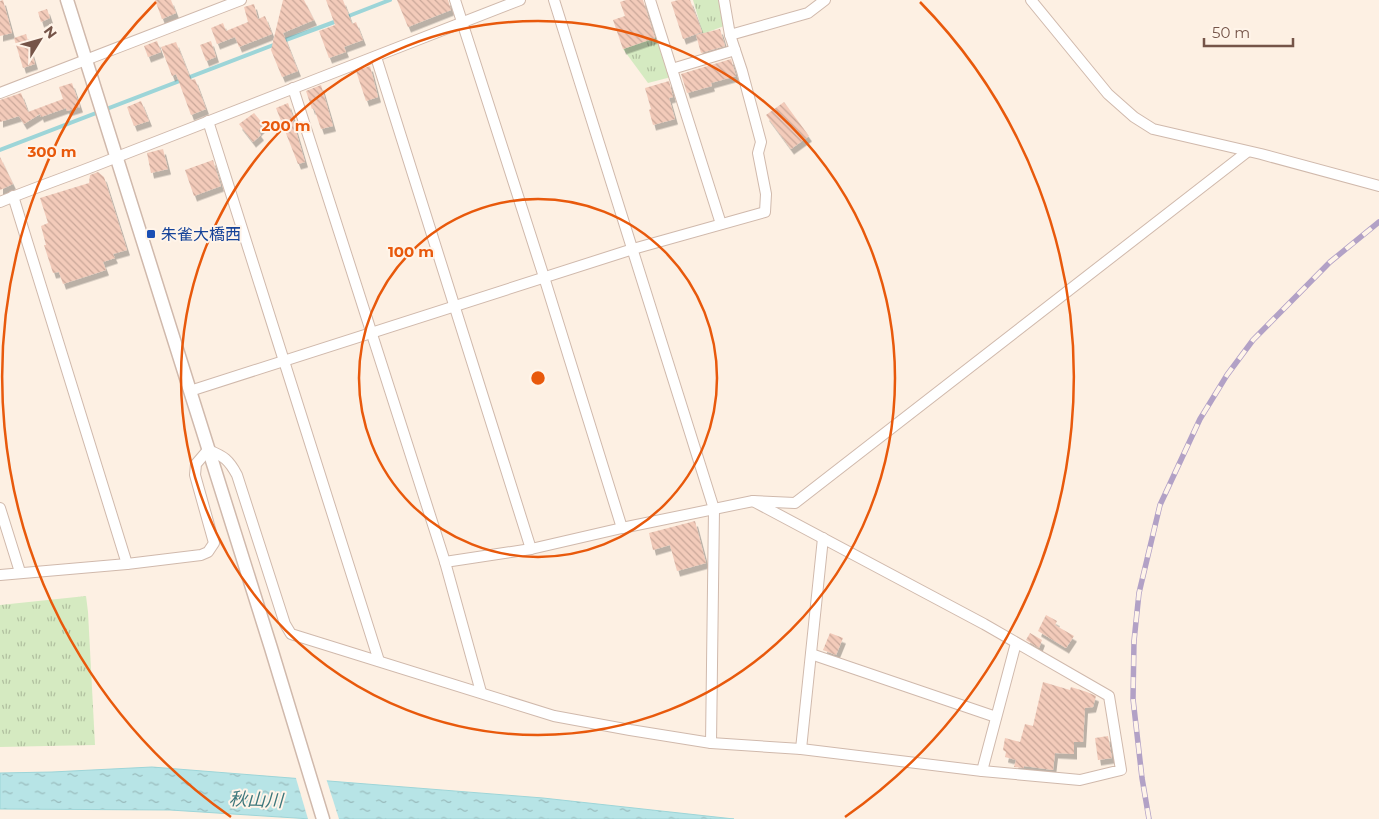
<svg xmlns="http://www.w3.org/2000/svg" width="1379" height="819" viewBox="0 0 1379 819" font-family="Montserrat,'Noto Sans JP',sans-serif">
<defs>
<pattern id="grass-tufts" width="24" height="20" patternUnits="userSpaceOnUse" patternTransform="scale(1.25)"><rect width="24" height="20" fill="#d5eac1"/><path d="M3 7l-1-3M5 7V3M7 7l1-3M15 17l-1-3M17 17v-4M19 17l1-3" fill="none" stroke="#b1c09f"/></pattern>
<pattern id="water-ripples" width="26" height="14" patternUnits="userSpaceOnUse" patternTransform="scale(1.25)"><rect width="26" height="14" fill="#b7e4e6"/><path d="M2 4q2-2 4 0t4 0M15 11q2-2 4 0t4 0" fill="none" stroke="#99bbbc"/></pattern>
<pattern id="building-back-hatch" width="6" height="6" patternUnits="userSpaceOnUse" patternTransform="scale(1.25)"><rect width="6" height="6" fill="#f3cbba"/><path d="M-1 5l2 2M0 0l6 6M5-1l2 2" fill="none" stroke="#c9a799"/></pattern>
<filter id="shadow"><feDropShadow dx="3" dy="5.5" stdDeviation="0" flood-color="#0004"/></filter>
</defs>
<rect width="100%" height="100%" fill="#fdf0e3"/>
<g fill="url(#grass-tufts)">
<polygon points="693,0 720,0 724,26 703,34"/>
<polygon points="657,37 671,77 648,83 623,49"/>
<polygon points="86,596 88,612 95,745 0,747 0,605"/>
</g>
<polygon fill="url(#water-ripples)" stroke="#9dd5d8" points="152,767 543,798 734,819 311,819 170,810 0,809 0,773 52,772"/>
<polygon fill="#fdf0e3" points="295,775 326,778 339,819 308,819"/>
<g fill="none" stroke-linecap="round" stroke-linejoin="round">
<g stroke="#9dd5d8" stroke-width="4">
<polyline points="346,17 390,0"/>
<polyline points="283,41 337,21"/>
<polyline points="0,150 276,44"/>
</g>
</g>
<g fill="url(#building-back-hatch)" filter="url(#shadow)">
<polygon points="3,0 12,33 0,36 0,1"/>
<polygon points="155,0 171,0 176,13 162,19"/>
<polygon points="283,0 304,0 314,20 283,33 298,71 282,77 271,50"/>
<polygon points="326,0 343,0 352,24 356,22 363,40 344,47 346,52 329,58 319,31 335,25"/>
<polygon points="397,0 448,0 451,10 408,27"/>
<polygon points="626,0 643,0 655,38 623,49 613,20 625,16 620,2"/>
<polygon points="678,0 690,0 702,32 683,39 671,2"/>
<polygon points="254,4 258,19 265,16 272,34 239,47 235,37 217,44 211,28 223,23 226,31 248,22 244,7"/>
<polygon points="47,9 50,18 41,22 38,12"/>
<polygon points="720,29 725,46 701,53 696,35"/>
<polygon points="26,34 35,64 23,68 14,38"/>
<polygon points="157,41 161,52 148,57 144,46"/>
<polygon points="211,41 216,57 206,61 200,45"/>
<polygon points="176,42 191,80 195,79 206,109 191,115 176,74 172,76 161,47"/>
<polygon points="731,59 736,76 711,83 712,86 687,93 681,74"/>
<polygon points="370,66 378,97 366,101 356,71"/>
<polygon points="669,81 673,97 669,98 675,119 653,125 649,110 651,109 645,88"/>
<polygon points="72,83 80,107 67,111 66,108 41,117 40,114 24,124 19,116 0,122 0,100 21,93 28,112 63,99 59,87"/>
<polygon points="321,85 333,126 321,129 314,108 312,109 306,91"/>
<polygon points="141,101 149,121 134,126 127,107"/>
<polygon points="784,102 809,136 791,149 766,115"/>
<polygon points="288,103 294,120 293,121 305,162 298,164 276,108"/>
<polygon points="254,113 264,125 258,131 261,135 253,142 239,124"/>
<polygon points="163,149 168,169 151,173 147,153"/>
<polygon points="0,157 13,184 0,190"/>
<polygon points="213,160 221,186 194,196 185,170"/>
<polygon points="98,172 104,177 127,250 113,254 115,258 103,262 106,270 63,284 59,272 53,273 44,245 46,245 41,226 48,223 40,198 89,183 90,175"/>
<polygon points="695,521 706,563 677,571 670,545 653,550 649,533"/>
<polygon points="1046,615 1057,621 1055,625 1074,636 1066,648 1038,631"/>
<polygon points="830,633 843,638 836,655 823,650"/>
<polygon points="1030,633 1042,640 1039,648 1026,640"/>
<polygon points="1043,682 1070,690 1071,687 1087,692 1096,696 1093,707 1085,708 1083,742 1074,742 1074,754 1055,753 1053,770 1024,766 1024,768 1014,767 1016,760 1005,757 1006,752 1003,750 1005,738 1020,742 1025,724 1033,726"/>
<polygon points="1108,736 1112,758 1098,760 1095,738"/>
</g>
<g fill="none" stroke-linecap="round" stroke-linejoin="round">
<g stroke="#d0b9ac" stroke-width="12">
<g id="minor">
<polyline points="455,0 544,277 622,528"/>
<polyline points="554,0 714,509 711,743"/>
<polyline points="650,0 721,224"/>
<polyline points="1031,0 1108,94 1134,117 1153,129 1261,154 1379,186"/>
<polyline points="730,35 808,13 825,0"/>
<polyline points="376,57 531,549"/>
<polyline points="672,69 735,50"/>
<polyline points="293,88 445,562 481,692"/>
<polyline points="0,93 241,0"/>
<polyline points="208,121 379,661"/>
<polyline points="13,196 127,564"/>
<path d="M0,202c39,-16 78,-29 117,-45 134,-53 269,-104 403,-157"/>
<polyline points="190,391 633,249 765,212 766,194 758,153 761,142 742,71 730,35 724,0"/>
<polyline points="0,508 20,572"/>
<polyline points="445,562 531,549 622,528 753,501 795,503 1247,152"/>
<path d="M0,575l127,-11 74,-9 7,-3 6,-9 -19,-68 1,-11 12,-14c16,6 21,10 29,25l48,149 6,10 263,82 76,14 81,13 90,6 181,22 98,9 41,-10 -12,-74 -125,-72 -231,-123"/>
<polyline points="811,654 996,717"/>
<polyline points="801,749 823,538"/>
<polyline points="982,771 1016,643"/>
</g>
</g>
<g stroke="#d0b9ac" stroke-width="15">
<polyline id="tertiary" points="67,0 271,648 323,819"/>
</g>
<use href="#minor" stroke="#fff" stroke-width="10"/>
<use href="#tertiary" stroke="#fff" stroke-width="12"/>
<g stroke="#b2a1c6" stroke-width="5.5">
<polyline id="rail" points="1149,819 1142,778 1133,699 1134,641 1139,593 1160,505 1200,419 1227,375 1253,340 1330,262 1379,222"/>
</g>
<use href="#rail" stroke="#fff4e9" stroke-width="4" stroke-dasharray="11" stroke-linecap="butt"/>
</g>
<g fill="none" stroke="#e8590c" stroke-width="2.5">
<circle cx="538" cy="378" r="179"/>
<circle cx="538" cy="378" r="357"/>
<path d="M231 817A536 536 0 0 1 156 2M920 2A536 536 0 0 1 845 817"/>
</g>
<rect fill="#1a4fb4" stroke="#fff4e9" stroke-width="2" x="146" y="229" width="10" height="10" rx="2.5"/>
<g text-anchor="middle" stroke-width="4" stroke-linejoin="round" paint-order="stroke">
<g font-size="16" fill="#164399" stroke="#fff4e9" text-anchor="start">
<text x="161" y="240">朱雀大橋西</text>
</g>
<g font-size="18" font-style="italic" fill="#3c767b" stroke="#fff4e9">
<text transform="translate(256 800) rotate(2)" y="6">秋山川</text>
</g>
</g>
<circle cx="538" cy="378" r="8" fill="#e8590c" stroke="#fff4e9" stroke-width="2.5"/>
<g font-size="15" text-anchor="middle" font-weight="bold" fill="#e8590c" stroke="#fff4e9" stroke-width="4" stroke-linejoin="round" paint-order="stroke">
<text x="286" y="131">200 m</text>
<text x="52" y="157">300 m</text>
<text x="411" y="257">100 m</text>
</g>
<g transform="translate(40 40) rotate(53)" stroke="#fff4e9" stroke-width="4" paint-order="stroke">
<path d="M0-4L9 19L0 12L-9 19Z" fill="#755448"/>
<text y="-8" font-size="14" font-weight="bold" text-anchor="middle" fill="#755448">N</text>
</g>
<path d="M1204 38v8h89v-8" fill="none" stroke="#755448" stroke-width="2.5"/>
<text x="1212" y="38" font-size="15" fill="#755448" stroke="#fff4e9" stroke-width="4" paint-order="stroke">50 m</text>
</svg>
